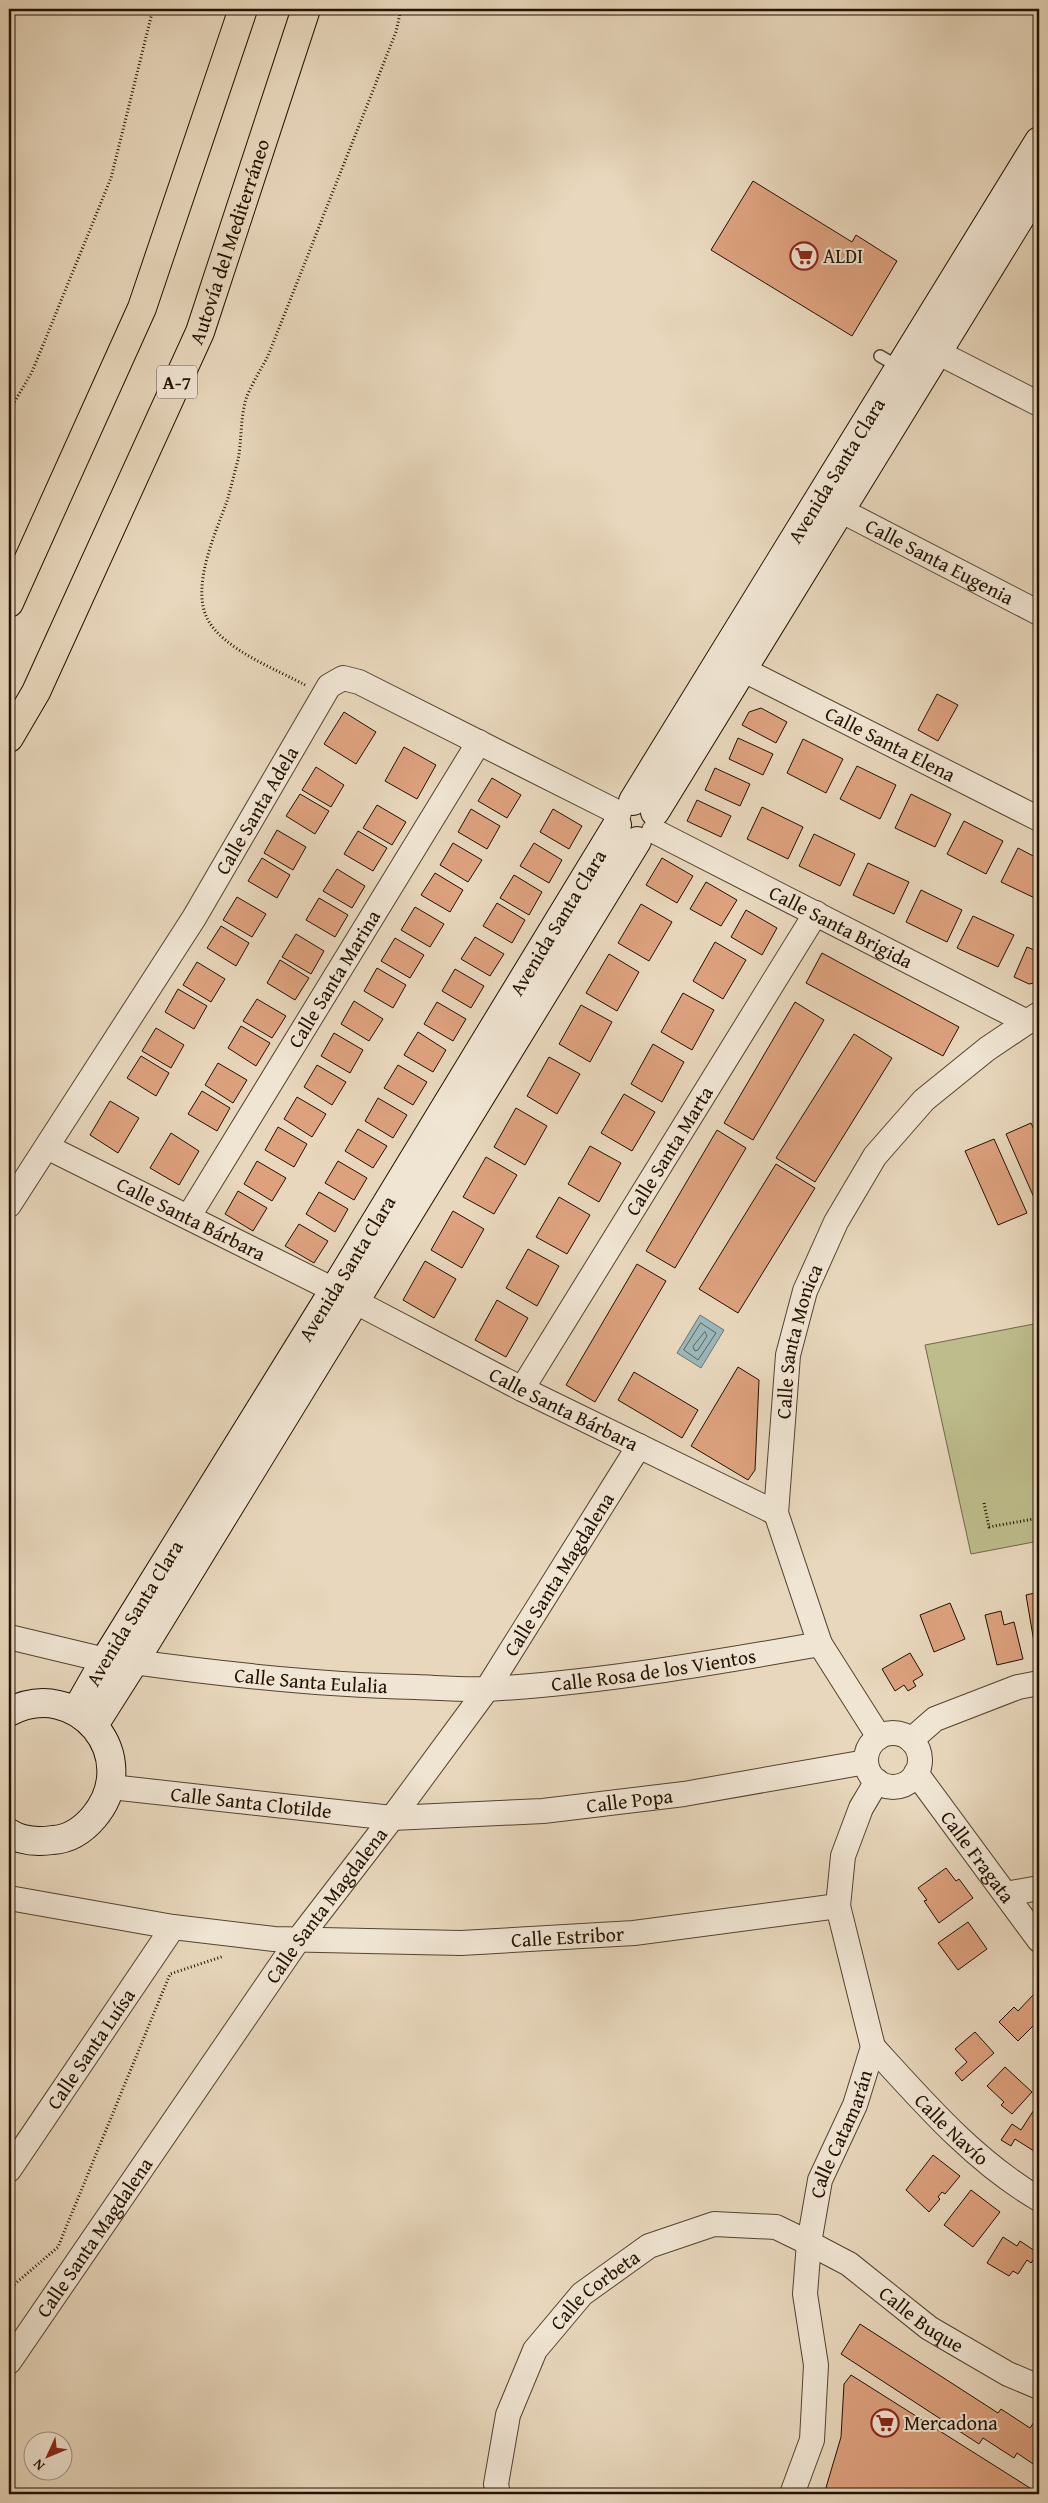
<svg xmlns="http://www.w3.org/2000/svg" width="1048" height="2503" viewBox="0 0 1048 2503" font-family="'Gentium Book Plus',serif">
<rect width="100%" height="100%" fill="#e8d7bc"/>
<filter id="stains"><feTurbulence type="fractalNoise" baseFrequency=".004" numOctaves="4"/><feColorMatrix values="0 0 0 0 .2 0 0 0 0 .09 0 0 0 0 .02 0 0 0 .5 -.17"/></filter>
<radialGradient id="worn" r=".72"><stop offset=".6" stop-color="#630" stop-opacity="0"/><stop offset="1" stop-color="#630" stop-opacity=".3"/></radialGradient>
<polygon fill="#bebc8b" stroke="#706746" points="1039,1323 1039,1541 971,1554 925,1345"/>
<polygon fill="#9bb7ba" stroke="#6b7570" points="700,1315 724,1330 701,1368 677,1353"/>
<g fill="none" stroke-linecap="round" stroke-linejoin="round">
<g stroke="#5f645d" stroke-width="1">
<polygon points="701,1323 716,1333 698,1360 684,1350"/>
<polygon points="705,1332 707,1336 698,1350 695,1351 693,1347"/>
</g>
</g>
<g fill="#dda17e" stroke="#231200">
<polygon points="753,181 852,242 856,235 897,261 852,336 711,250"/>
<polygon points="937,694 958,705 938,741 918,730"/>
<polygon points="761,708 787,722 776,743 742,725 749,712"/>
<polygon points="344,712 376,732 356,764 324,744"/>
<polygon points="738,738 773,754 763,775 729,759"/>
<polygon points="803,739 843,759 826,793 787,773"/>
<polygon points="404,747 436,765 417,799 385,781"/>
<polygon points="857,766 896,785 880,819 840,799"/>
<polygon points="316,767 344,785 331,807 302,790"/>
<polygon points="715,768 750,784 740,806 705,790"/>
<polygon points="492,778 521,795 507,818 478,801"/>
<polygon points="300,794 329,811 315,834 286,816"/>
<polygon points="911,794 951,814 935,847 895,828"/>
<polygon points="697,800 731,816 721,837 687,821"/>
<polygon points="377,805 406,822 392,845 363,828"/>
<polygon points="762,807 803,827 788,859 747,839"/>
<polygon points="471,809 500,826 487,849 458,832"/>
<polygon points="553,809 582,826 569,849 540,832"/>
<polygon points="964,821 1003,841 986,874 947,854"/>
<polygon points="277,830 306,847 293,870 264,853"/>
<polygon points="358,831 387,848 373,871 344,854"/>
<polygon points="814,834 855,854 840,886 799,866"/>
<polygon points="453,843 482,860 468,882 440,865"/>
<polygon points="534,843 562,860 549,883 520,866"/>
<polygon points="1018,848 1039,859 1039,900 1001,882"/>
<polygon points="262,858 290,875 277,898 248,881"/>
<polygon points="662,858 693,876 677,903 646,885"/>
<polygon points="868,863 909,882 894,914 853,895"/>
<polygon points="337,869 365,886 352,908 323,891"/>
<polygon points="435,873 463,890 450,912 421,895"/>
<polygon points="514,875 542,892 529,915 500,898"/>
<polygon points="706,882 737,900 721,926 690,909"/>
<polygon points="921,890 962,910 947,942 906,922"/>
<polygon points="237,897 266,914 252,937 223,920"/>
<polygon points="319,898 348,915 335,937 306,920"/>
<polygon points="497,903 525,920 512,943 483,926"/>
<polygon points="641,904 672,922 649,961 618,943"/>
<polygon points="415,907 444,924 430,947 401,930"/>
<polygon points="746,910 777,928 762,955 731,937"/>
<polygon points="973,916 1014,935 998,967 957,948"/>
<polygon points="221,926 249,943 236,966 207,948"/>
<polygon points="296,934 324,951 311,974 282,957"/>
<polygon points="475,937 504,954 490,976 461,959"/>
<polygon points="395,938 424,955 410,978 381,961"/>
<polygon points="715,942 746,960 723,999 693,981"/>
<polygon points="1027,947 1039,952 1039,982 1029,984 1014,977"/>
<polygon points="822,953 959,1027 943,1056 806,983"/>
<polygon points="609,954 639,972 617,1011 586,993"/>
<polygon points="280,960 309,978 295,1000 267,983"/>
<polygon points="197,962 225,979 211,1002 183,985"/>
<polygon points="377,968 406,985 393,1008 364,991"/>
<polygon points="455,969 484,986 471,1008 442,991"/>
<polygon points="178,989 207,1006 194,1029 165,1012"/>
<polygon points="683,993 714,1010 692,1050 661,1032"/>
<polygon points="257,999 286,1016 272,1038 243,1021"/>
<polygon points="354,1001 383,1019 369,1041 341,1024"/>
<polygon points="437,1002 466,1019 453,1041 424,1024"/>
<polygon points="795,1002 824,1020 753,1140 724,1123"/>
<polygon points="581,1005 612,1022 590,1062 559,1044"/>
<polygon points="241,1026 270,1043 256,1066 228,1048"/>
<polygon points="156,1028 184,1045 171,1068 142,1051"/>
<polygon points="418,1032 446,1050 433,1072 404,1055"/>
<polygon points="334,1033 363,1050 350,1073 321,1056"/>
<polygon points="854,1034 892,1058 815,1182 776,1158"/>
<polygon points="653,1044 684,1062 662,1102 631,1084"/>
<polygon points="141,1056 169,1073 156,1096 127,1078"/>
<polygon points="549,1057 580,1074 557,1114 527,1096"/>
<polygon points="218,1063 247,1080 233,1103 205,1085"/>
<polygon points="317,1065 346,1082 332,1105 304,1087"/>
<polygon points="398,1065 427,1082 413,1105 384,1088"/>
<polygon points="202,1091 230,1108 217,1131 188,1114"/>
<polygon points="624,1094 655,1112 632,1151 601,1133"/>
<polygon points="297,1097 326,1114 312,1137 284,1119"/>
<polygon points="378,1098 407,1115 393,1138 365,1121"/>
<polygon points="110,1101 139,1118 118,1153 90,1135"/>
<polygon points="516,1108 547,1126 525,1165 494,1147"/>
<polygon points="1031,1123 1039,1140 1039,1209 1006,1134"/>
<polygon points="278,1127 307,1144 294,1167 265,1150"/>
<polygon points="358,1129 387,1146 373,1168 345,1151"/>
<polygon points="717,1130 746,1148 675,1268 646,1251"/>
<polygon points="171,1133 199,1151 179,1185 150,1168"/>
<polygon points="994,1139 1027,1213 998,1225 965,1151"/>
<polygon points="590,1146 621,1163 599,1202 568,1184"/>
<polygon points="486,1157 517,1175 494,1214 463,1197"/>
<polygon points="257,1161 286,1178 272,1201 244,1184"/>
<polygon points="338,1161 367,1178 354,1200 325,1183"/>
<polygon points="776,1164 815,1188 738,1313 699,1289"/>
<polygon points="238,1191 267,1208 253,1231 225,1214"/>
<polygon points="319,1192 348,1209 335,1232 306,1214"/>
<polygon points="559,1197 590,1215 567,1254 536,1237"/>
<polygon points="453,1211 484,1229 462,1268 431,1250"/>
<polygon points="299,1224 328,1241 314,1263 285,1246"/>
<polygon points="528,1249 559,1266 537,1306 506,1288"/>
<polygon points="425,1261 456,1279 434,1318 403,1300"/>
<polygon points="637,1264 666,1281 595,1402 566,1385"/>
<polygon points="497,1300 528,1318 506,1357 475,1340"/>
<polygon points="738,1367 759,1380 755,1470 748,1480 691,1446"/>
<polygon points="634,1372 698,1410 682,1438 618,1400"/>
<polygon points="1039,1592 1039,1647 1035,1648 1026,1595"/>
<polygon points="950,1603 965,1639 934,1652 920,1615"/>
<polygon points="1001,1611 1004,1625 1014,1622 1023,1659 997,1665 985,1615"/>
<polygon points="910,1653 923,1675 913,1681 916,1686 908,1691 904,1685 895,1691 882,1669"/>
<polygon points="946,1868 956,1881 959,1879 973,1898 939,1923 924,1901 927,1900 918,1888"/>
<polygon points="968,1922 987,1949 958,1970 938,1943"/>
<polygon points="1034,1994 1039,1999 1039,2020 1018,2041 999,2022 1014,2007 1018,2011"/>
<polygon points="975,2032 994,2053 962,2081 955,2073 967,2062 955,2049"/>
<polygon points="1005,2067 1032,2092 1012,2114 1001,2105 1004,2102 987,2086"/>
<polygon points="1039,2102 1039,2142 1034,2151 1015,2139 1011,2146 1001,2140 1012,2124 1021,2130"/>
<polygon points="933,2155 960,2176 945,2194 942,2192 938,2197 940,2199 929,2212 906,2190"/>
<polygon points="971,2190 1000,2212 973,2247 944,2225"/>
<polygon points="1003,2237 1017,2246 1020,2241 1038,2253 1031,2263 1027,2260 1018,2274 1013,2271 1009,2276 987,2263"/>
<polygon points="860,2324 998,2413 1001,2409 1030,2428 1034,2422 1039,2426 1039,2468 1017,2453 1014,2458 983,2438 979,2444 841,2354"/>
<polygon points="851,2375 1030,2488 1026,2494 830,2494 825,2491 841,2437 844,2384"/>
</g>
<g fill="none" stroke-linecap="round" stroke-linejoin="round">
<g stroke="#54432f" stroke-width="14">
<polyline id="lane" points="880,356 899,367"/>
</g>
<g stroke="#54432f" stroke-width="26">
<g id="street">
<polyline points="937,352 1039,404"/>
<path id="s1" d="M840,510l199,103"/>
<path id="s2" d="M742,669l297,150"/>
<path id="s3" d="M654,831l373,191"/>
<path id="s4" d="M47,1147l287,143"/>
<path id="s5" d="M9,1205l185,-287 135,-232 14,-8 16,4 260,131"/>
<path id="s6" d="M189,1216l290,-474"/>
<path id="s7" d="M354,1301l168,88 254,124"/>
<path id="s8" d="M522,1389l294,-476"/>
<polyline points="9,1637 105,1660"/>
<path id="s9" d="M134,1662c94,13 187,23 282,25 24,1 48,3 71,2 109,-6 226,-26 333,-45"/>
<circle cx="893" cy="1760" r="27"/>
<path id="s10" d="M879,1737l-59,-93 -44,-131 12,-158 17,-64 31,-69 39,-66 49,-56 63,-51 52,-35"/>
<polyline points="911,1740 935,1719 1018,1687 1039,1683"/>
<path id="s11" d="M916,1773l123,167"/>
<path id="s12" d="M111,1787l281,31 151,-7 141,-17 182,-32"/>
<polyline points="1006,1894 1039,1888"/>
<path id="s13" d="M9,1898l164,29 101,12 187,4 173,-10 204,-27"/>
<path id="s14" d="M873,2047c50,55 102,115 166,152"/>
<path id="s15" d="M9,2170l164,-243"/>
<path id="s16" d="M9,2362l289,-422 94,-122 95,-129 152,-243"/>
<path id="s17" d="M498,2494l-2,-10 12,-69 27,-65 47,-56 67,-48 65,-22 62,3 33,16 40,21 80,64 79,46 31,13"/>
<path id="s18" d="M792,2494l20,-54 4,-75 -11,-71 4,-51 11,-63 35,-75 18,-58 -35,-141 5,-50 18,-48 16,-27"/>
</g>
</g>
<g stroke="#231200" stroke-width="30">
<g id="secondary">
<path id="s19" d="M633,801l406,-660"/>
<polyline points="655,812 1039,187"/>
<path id="s20" d="M76,1711l29,-51 229,-370 283,-465"/>
<path d="M9,1712c68,-36 135,45 85,105 -11,13 -24,22 -41,23 -15,2 -32,1 -44,-7"/>
<polyline points="94,1725 134,1662 637,841"/>
</g>
</g>
<g stroke="#231200" stroke-width="30">
<g id="highway">
<polyline points="9,603 142,308 243,9"/>
<path id="s21" d="M9,738l27,-46 164,-360 106,-323"/>
</g>
</g>
<g stroke="#231200" stroke-width="3" stroke-dasharray="1 2.5" stroke-linecap="butt">
<polyline points="9,411 32,372 111,178 153,9"/>
<path d="M305,685c-29,-16 -83,-36 -98,-67 -16,-33 9,-86 20,-117 4,-13 7,-27 11,-41 4,-20 2,-44 9,-64 6,-14 14,-27 21,-40l128,-324 5,-23"/>
<polyline points="984,1503 989,1527 1039,1518"/>
<polyline points="9,2289 58,2247 170,1974 224,1956"/>
</g>
<use href="#lane" stroke="#f0e5d3" stroke-width="11"/>
<use href="#street" stroke="#f0e5d3" stroke-width="24"/>
<use href="#secondary" stroke="#f0e5d3" stroke-width="28"/>
<use href="#highway" stroke="#e8d7bc" stroke-width="28"/>
</g>
<defs>
<g id="supermarket-ring" transform="scale(1.4375)"><circle r="9.5" fill="#f0e5d3" stroke="#8f2418" stroke-width="1.5"/><path d="M-6-5.5h2.5l.6 2H6L4.5 2H-2.5L-4.4-4H-6ZM-1.5 3.2a1.3 1.3 0 1 0 .1 0ZM3 3.2a1.3 1.3 0 1 0 .1 0Z" fill="#8f2418"/></g>
</defs>
<g fill-rule="evenodd">
<use href="#supermarket-ring" x="804" y="256"/>
<use href="#supermarket-ring" x="885" y="2423"/>
</g>
<g text-anchor="middle" stroke-width="4" stroke-linejoin="round" paint-order="stroke">
<rect fill="#f0e5d3" stroke="#60513f" stroke-width="1" x="157" y="365.5" width="40" height="33" rx="4"/>
<g font-size="19" font-weight="bold" fill="#231200">
<text x="177" y="389">A-7</text>
</g>
<g font-size="20" fill="#231200" stroke="#f0e5d3">
<text dy="7" stroke="none"><textPath href="#s21" startOffset="544">Autovía del Mediterráneo</textPath></text>
<text dy="7" stroke="none"><textPath href="#s19" startOffset="388">Avenida Santa Clara</textPath></text>
<text dy="7" stroke="none"><textPath href="#s1" startOffset="112">Calle Santa Eugenia</textPath></text>
<text dy="7" stroke="none"><textPath href="#s2" startOffset="166">Calle Santa Elena</textPath></text>
<text dy="7" stroke="none"><textPath href="#s5" startOffset="466">Calle Santa Adela</textPath></text>
<text dy="7" stroke="none"><textPath href="#s20" startOffset="924">Avenida Santa Clara</textPath></text>
<text dy="7" stroke="none"><textPath href="#s3" startOffset="210">Calle Santa Brigida</textPath></text>
<text dy="7" stroke="none"><textPath href="#s6" startOffset="278">Calle Santa Marina</textPath></text>
<text dy="7" stroke="none"><textPath href="#s8" startOffset="280">Calle Santa Marta</textPath></text>
<text dy="7" stroke="none"><textPath href="#s4" startOffset="161">Calle Santa Bárbara</textPath></text>
<text dy="7" stroke="none"><textPath href="#s20" startOffset="519">Avenida Santa Clara</textPath></text>
<text dy="7" stroke="none"><textPath href="#s10" startOffset="422">Calle Santa Monica</textPath></text>
<text dy="7" stroke="none"><textPath href="#s7" startOffset="236">Calle Santa Bárbara</textPath></text>
<text dy="7" stroke="none"><textPath href="#s16" startOffset="961">Calle Santa Magdalena</textPath></text>
<text dy="7" stroke="none"><textPath href="#s20" startOffset="114">Avenida Santa Clara</textPath></text>
<text dy="7" stroke="none"><textPath href="#s9" startOffset="522">Calle Rosa de los Vientos</textPath></text>
<text dy="7" stroke="none"><textPath href="#s9" startOffset="178">Calle Santa Eulalia</textPath></text>
<text dy="7" stroke="none"><textPath href="#s12" startOffset="521">Calle Popa</textPath></text>
<text dy="7" stroke="none"><textPath href="#s12" startOffset="141">Calle Santa Clotilde</textPath></text>
<text dy="7" stroke="none"><textPath href="#s11" startOffset="104">Calle Fragata</textPath></text>
<text dy="7" stroke="none"><textPath href="#s16" startOffset="556">Calle Santa Magdalena</textPath></text>
<text dy="7" stroke="none"><textPath href="#s13" startOffset="562">Calle Estribor</textPath></text>
<text dy="7" stroke="none"><textPath href="#s15" startOffset="146">Calle Santa Luísa</textPath></text>
<text dy="7" stroke="none"><textPath href="#s14" startOffset="114">Calle Navío</textPath></text>
<text dy="7" stroke="none"><textPath href="#s18" startOffset="370">Calle Catamarán</textPath></text>
<text dy="7" stroke="none"><textPath href="#s16" startOffset="151">Calle Santa Magdalena</textPath></text>
<text dy="7" stroke="none"><textPath href="#s17" startOffset="236">Calle Corbeta</textPath></text>
<text dy="7" stroke="none"><textPath href="#s17" startOffset="610">Calle Buque</textPath></text>
</g>
<g font-size="20" fill="#231200" stroke="#f0e5d3" text-anchor="start">
<text x="823" y="263">ALDI</text>
<text x="904" y="2430">Mercadona</text>
</g>
</g>
<rect width="1048" height="2503" fill="none" stroke="#e8d7bc" stroke-width="30"/>
<rect x="10" y="10" width="1028" height="2483" fill="none" stroke="#231200" stroke-width="2.5"/>
<rect x="15" y="15" width="1018" height="2473" fill="none" stroke="#231200"/>
<g transform="translate(48 2456) rotate(226)"><circle r="24" fill="#f0e5d3" stroke="#9e917f"/>
<path d="M0-4L9 19L0 12L-9 19Z" fill="#8f2418"/>
<text y="-8" font-size="14" font-weight="bold" text-anchor="middle" fill="#231200">N</text>
</g>
<rect width="100%" height="100%" filter="url(#stains)"/>
<rect width="100%" height="100%" fill="url(#worn)"/>
</svg>
